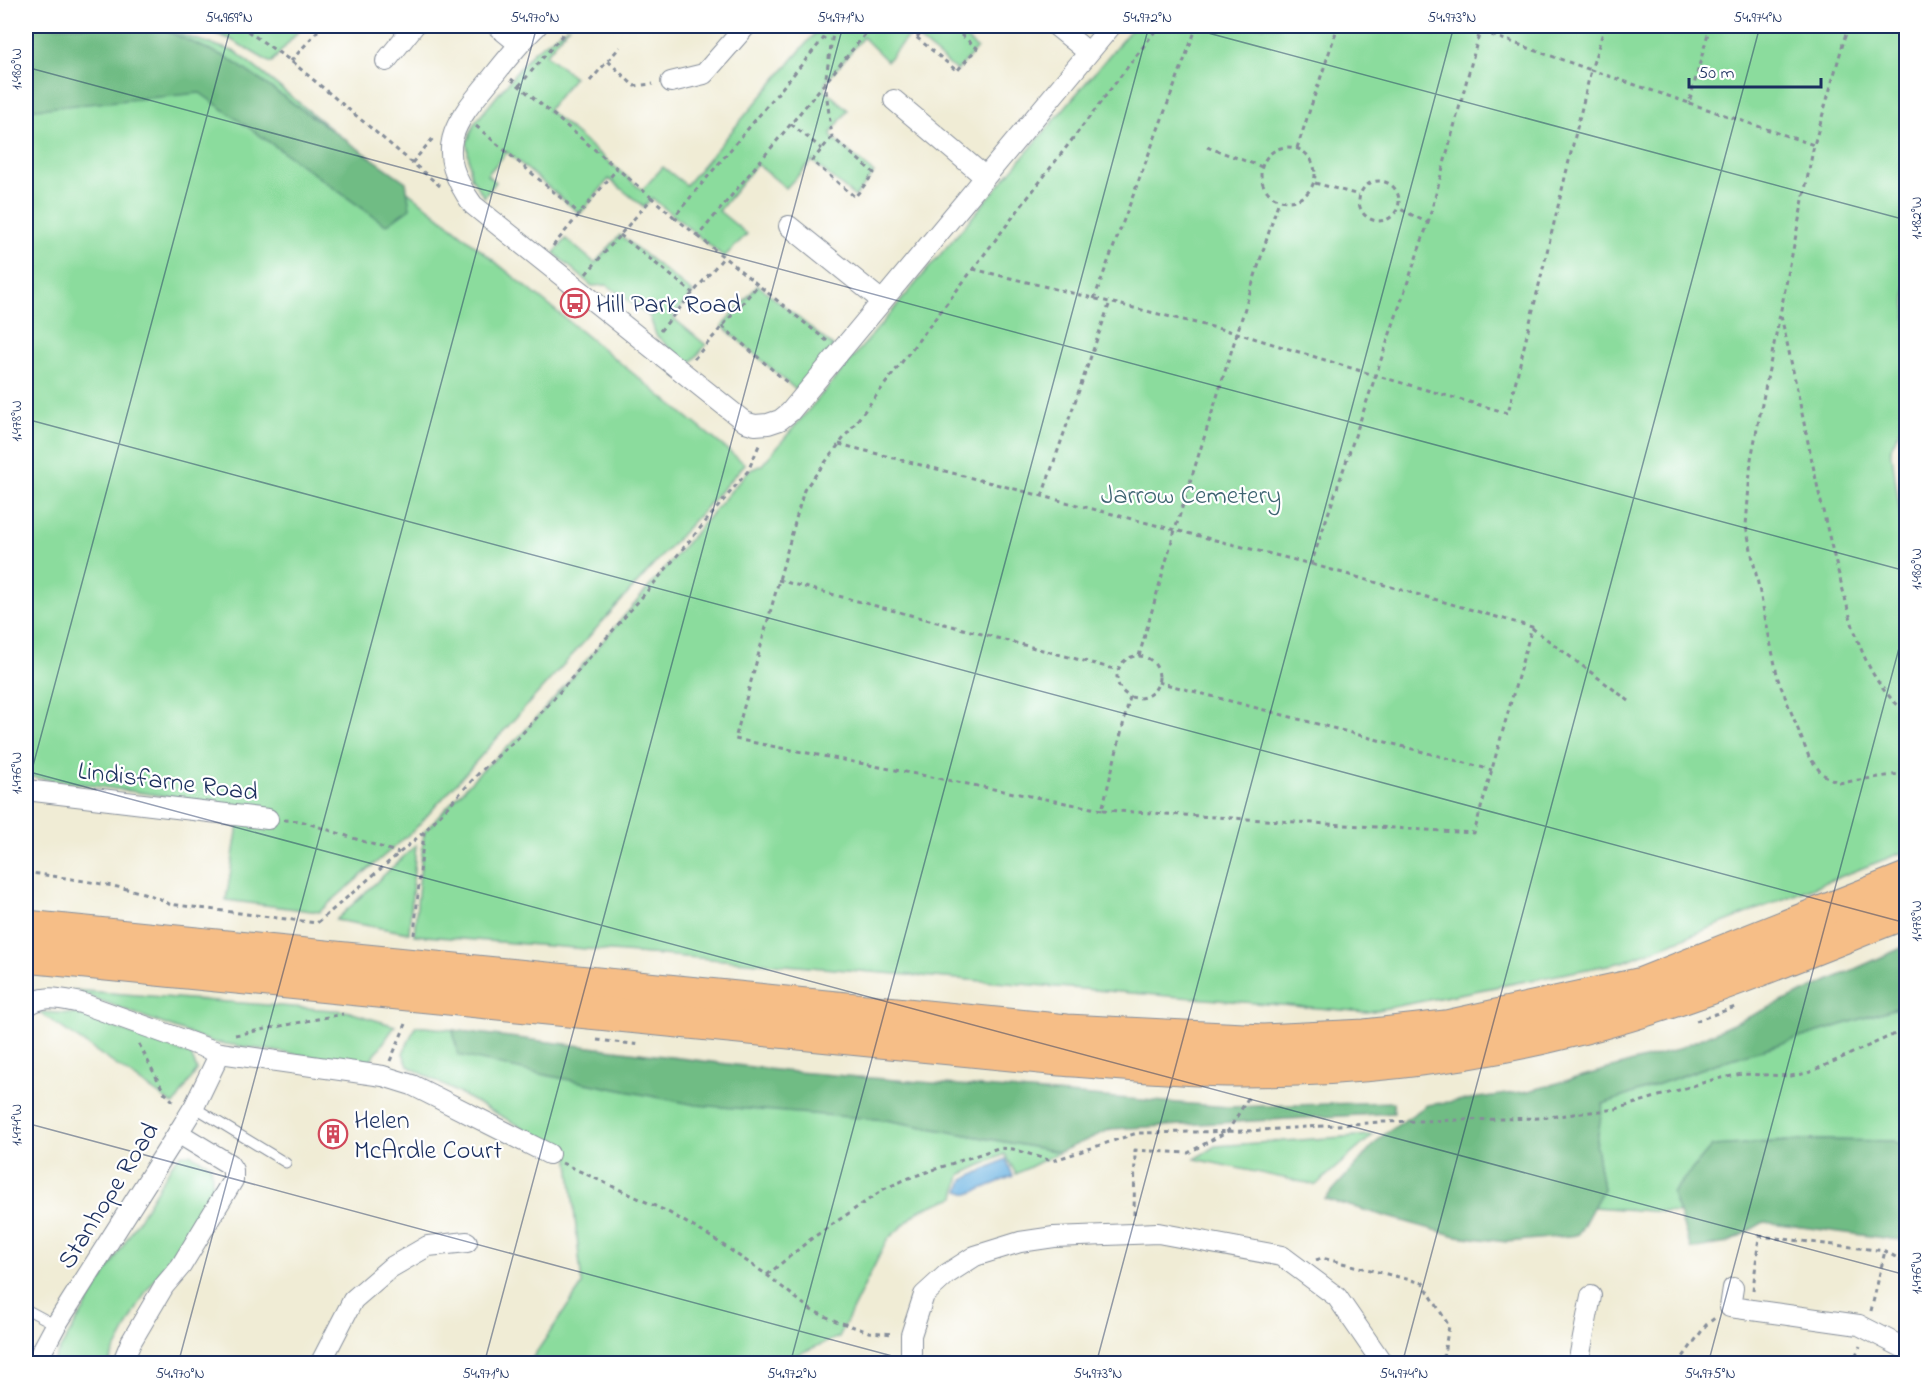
<svg xmlns="http://www.w3.org/2000/svg" width="1932" height="1389" viewBox="0 0 1932 1389" font-family="'Indie Flower',sans-serif">
<rect width="100%" height="100%" fill="#fff"/>
<filter id="ink" filterUnits="userSpaceOnUse"><feTurbulence type="fractalNoise" baseFrequency=".0167" numOctaves="2"/><feDisplacementMap in="SourceGraphic" scale="12" xChannelSelector="R" yChannelSelector="G"/><feConvolveMatrix kernelMatrix="1 2 1 2 8 2 1 2 1" color-interpolation-filters="sRGB"/></filter>
<filter id="wash" filterUnits="userSpaceOnUse"><feTurbulence type="fractalNoise" baseFrequency=".008" numOctaves="4" result="noise"/><feDisplacementMap in="SourceGraphic" scale="24" xChannelSelector="R" yChannelSelector="G"/><feGaussianBlur stdDeviation="1.35" result="paint"/><feColorMatrix in="noise" values="0 0 0 0 0 0 0 0 0 0 0 0 0 0 0 0 0 1.4 0 .05"/><feComposite in="paint" operator="in"/></filter>
<g filter="url(#wash)">
<rect width="100%" height="100%" fill="#f0ecd5"/>
<g fill="#8bdc9d" stroke="#53867e" stroke-width="1.5">
<polygon points="26,26 155,26 236,52 745,464 415,829 319,912 226,900 241,807 26,776"/>
<polygon points="194,26 303,26 271,63 230,39"/>
<polygon points="569,26 546,55 574,77 548,110 642,190 663,167 686,185 821,26 950,26 977,48 957,71 911,33 887,61 863,37 825,83 826,91 848,110 831,133 832,137 874,173 855,197 812,161 786,188 757,164 719,211 747,234 724,257 652,198 644,207 609,179 580,214 507,152 487,175 496,182 484,197 471,177 467,143 474,124 533,52"/>
<polygon points="1134,26 1906,26 1906,416 1891,448 1906,557 1906,851 1623,962 1367,1012 414,935 424,832 479,773 519,737 550,703 748,471 762,465"/>
<polygon points="620,235 693,293 672,317 706,345 688,366 656,335 650,317 607,285 592,286 554,253 566,239 595,263"/>
<polygon points="758,285 833,346 796,390 722,326"/>
<polygon points="416,845 409,933 336,920"/>
<polygon points="72,990 346,1011 395,1026 370,1062 355,1063 212,1042"/>
<polygon points="1906,1005 1906,1149 1894,1141 1809,1140 1751,1143 1672,1193 1679,1213 1593,1207 1603,1189 1596,1146 1603,1104 1715,1064"/>
<polygon points="39,1012 77,1014 191,1055 197,1070 174,1105"/>
<polygon points="416,1026 453,1030 458,1055 886,1120 1060,1152 1016,1174 1005,1154 960,1175 955,1197 920,1210 887,1240 839,1337 777,1363 529,1363 582,1285 568,1152 408,1066 403,1053"/>
<polygon points="1373,1135 1316,1185 1195,1159 1215,1146"/>
<polygon points="181,1154 190,1154 211,1165 213,1195 202,1214 145,1293 108,1363 51,1364 173,1163"/>
</g>
<g fill="#70bc84" stroke="#467671" stroke-width="1.5">
<polygon points="26,26 155,26 228,58 406,182 410,208 386,225 200,93 26,110"/>
<polygon points="1906,946 1906,1005 1715,1064 1603,1104 1596,1146 1603,1189 1578,1235 1507,1242 1456,1236 1325,1199 1382,1136 1427,1105 1529,1091 1673,1051"/>
<polygon points="453,1030 784,1071 1228,1107 1393,1102 1394,1113 1111,1129 1060,1152 886,1120 696,1105 540,1074 458,1055"/>
<polygon points="1809,1140 1894,1141 1906,1149 1906,1245 1899,1240 1764,1222 1728,1243 1691,1249 1672,1193 1712,1146"/>
</g>
<polygon fill="#6ab3e2" stroke="#4271a0" stroke-width="1.5" points="1006,1159 1013,1176 969,1194 959,1191 963,1180"/>
</g>
<g filter="url(#ink)">
<g fill="none" stroke-linecap="round" stroke-linejoin="round">
<g stroke="#868e9a" stroke-width="11">
<g id="lane">
<polyline points="194,1107 286,1163"/>
<polyline points="26,1309 56,1325"/>
</g>
</g>
<g stroke="#868e9a" stroke-width="22">
<g id="street">
<polyline points="497,26 519,44"/>
<path d="M537,26c-17,16 -31,34 -46,53 -39,47 -58,70 -18,126l272,217 10,3 13,-1 12,-4 10,-8 321,-386"/>
<polyline points="1056,26 1088,52"/>
<polyline points="386,61 414,26"/>
<polyline points="671,82 704,74 746,26"/>
<polyline points="894,100 985,177"/>
<polyline points="789,226 882,301"/>
<polyline points="26,790 268,819"/>
<path d="M26,1007c17,-14 35,-8 55,-4l139,50 163,23 29,9 137,69"/>
<polyline points="1733,1288 1730,1307 1859,1325 1906,1349"/>
<polyline points="35,1364 56,1325 178,1133 194,1107 220,1053"/>
<polyline points="122,1364 131,1342 164,1286 181,1266 233,1180 233,1170 229,1164 178,1133"/>
<polyline points="320,1364 353,1300 390,1268 428,1246 467,1242"/>
<polyline points="913,1364 911,1358 911,1335 924,1295 947,1274 975,1256 1020,1242 1054,1237 1158,1233 1282,1256 1337,1297 1383,1364"/>
<polyline points="1578,1364 1591,1296"/>
</g>
</g>
<g stroke="#868e9a" stroke-width="35">
<g id="highway">
<polyline points="26,927 1067,1031 1263,1041 1365,1036 1446,1027 1642,984 1906,879"/>
<path d="M26,956l1034,103c56,4 112,10 167,11 114,1 231,-11 342,-39 116,-28 227,-76 337,-119"/>
</g>
</g>
<g stroke="#868e9a" stroke-width="3" stroke-dasharray="4.5 4.5" stroke-linecap="butt">
<polyline points="240,26 291,61 440,186"/>
<polyline points="903,26 957,71 977,48 950,26"/>
<polyline points="1605,26 1591,70 1689,103 1710,26"/>
<polyline points="1848,26 1814,145 1751,459 1746,526 1778,679 1809,757 1822,774 1839,783 1906,773"/>
<polyline points="917,37 926,26"/>
<polyline points="291,61 322,26"/>
<polyline points="608,61 634,86 653,84"/>
<polyline points="511,79 652,198"/>
<polyline points="590,81 620,47"/>
<polyline points="519,86 570,26"/>
<polyline points="1689,103 1814,145"/>
<polyline points="791,124 822,149"/>
<polyline points="476,126 580,214"/>
<polyline points="832,137 812,161 855,197 874,173 832,137 825,83 834,27"/>
<circle cx="1288" cy="174" r="27"/>
<polyline points="1207,147 1262,167"/>
<polyline points="1297,148 1338,26"/>
<polyline points="412,163 434,137"/>
<circle cx="1379" cy="201" r="20"/>
<polyline points="1315,183 1359,195"/>
<polyline points="674,217 698,236 872,26"/>
<polyline points="1428,223 1480,31 1466,26"/>
<polyline points="620,235 693,293"/>
<polyline points="698,236 827,341"/>
<polyline points="553,246 617,169"/>
<polyline points="973,269 1237,333 1374,375 1508,413 1591,70 1480,31"/>
<polyline points="586,274 652,198 674,217 834,26"/>
<polyline points="1094,299 1197,26"/>
<path d="M1781,316c20,87 35,174 58,259 10,38 19,79 42,111 7,10 16,19 25,26"/>
<polyline points="722,326 789,384"/>
<polyline points="660,331 724,257"/>
<polyline points="694,359 758,285"/>
<polyline points="839,444 1175,530 1279,200"/>
<polyline points="1042,496 1110,302"/>
<polyline points="778,580 1118,670"/>
<polyline points="1532,628 1629,701"/>
<polyline points="1139,656 1175,530 1311,564 1428,223 1398,208"/>
<circle cx="1138" cy="677" r="21"/>
<polyline points="1158,682 1492,770"/>
<polyline points="1130,697 1102,810 1474,833 1532,627 1311,564"/>
<polyline points="1102,810 735,739 804,490 1159,26"/>
<polyline points="284,820 301,821 399,853"/>
<path d="M26,872c29,5 124,16 143,32l148,19 107,-91"/>
<polyline points="414,935 424,832 479,773 519,737 550,703 655,582 748,471 760,443"/>
<polyline points="1696,1021 1735,1007"/>
<polyline points="235,1035 343,1014"/>
<polyline points="597,1040 641,1045"/>
<polyline points="139,1044 164,1092 176,1104"/>
<polyline points="390,1061 406,1024"/>
<polyline points="562,1163 668,1212 711,1237 767,1275 811,1310 836,1321 869,1332 894,1334"/>
<polyline points="1134,1215 1135,1150 1188,1153 1228,1131 1250,1095"/>
<polyline points="1316,1260 1322,1258 1423,1283 1449,1326 1442,1364"/>
<polyline points="767,1275 811,1239 884,1189 909,1178 998,1148 1013,1149 1052,1161 1137,1133 1247,1131 1382,1122 1540,1118 1616,1109 1712,1080 1742,1074 1791,1076 1808,1073 1906,1029"/>
<polyline points="1753,1290 1759,1236 1885,1251 1906,1263"/>
<polyline points="1871,1311 1885,1251"/>
<polyline points="1678,1364 1706,1325 1716,1317"/>
<polyline points="1852,1364 1860,1346"/>
</g>
<use href="#lane" stroke="#fff" stroke-width="9"/>
<use href="#street" stroke="#fff" stroke-width="20"/>
<use href="#highway" stroke="#f6be87" stroke-width="33"/>
</g>
</g>
<path fill="none" stroke="#1b2f5e" stroke-width="1.5" stroke-opacity="0.45" d="M1182,26l724,194M26,67l1880,504M26,419l1880,504M26,771l1880,504M26,792l205,-766M26,1123l896,241M178,1364l359,-1338M484,1364l359,-1338M790,1364l359,-1338M1096,1364l358,-1338M1402,1364l358,-1338M1708,1364l198,-742"/>
<defs>
<g id="bus-ring" transform="scale(1.5)"><circle r="9.5" fill="#fff" stroke="#d1495b" stroke-width="1.5"/><path d="M-5-6H5V4H4V6H2V4H-2V6H-4V4H-5ZM-3.5-4V0h7V-4ZM-3.5 1.2v1.5H-2V1.2ZM2 1.2v1.5H3.5V1.2Z" fill="#d1495b"/></g>
<g id="building-ring" transform="scale(1.5)"><circle r="9.5" fill="#fff" stroke="#d1495b" stroke-width="1.5"/><path d="M-4-6H4V6H1V3H-1V6H-4ZM-2.5-4.3h1.7v1.8h-1.7ZM.8-4.3h1.7v1.8H.8ZM-2.5-1h1.7V.8h-1.7ZM.8-1h1.7V.8H.8Z" fill="#d1495b"/></g>
</defs>
<g fill-rule="evenodd">
<use href="#bus-ring" x="575" y="303"/>
<use href="#building-ring" x="333" y="1134"/>
</g>
<g text-anchor="middle" stroke-width="4.5" stroke-linejoin="round" paint-order="stroke">
<g font-size="26" fill="#1b2f5e" stroke="#fff" text-anchor="start">
<text x="596" y="312">Hill Park Road</text>
<text x="354" y="1128">Helen<tspan x="354" dy="30">McArdle Court</tspan></text>
</g>
<g font-size="26" fill="#3d6371" stroke="#fff">
<text x="1191" y="503">Jarrow Cemetery</text>
</g>
<g font-size="26" fill="#1b2f5e" stroke="#fff">
<text transform="translate(168 780) rotate(7)" y="9">Lindisfarne Road</text>
<text transform="translate(107 1195) rotate(-58)" y="9">Stanhope Road</text>
</g>
</g>
<rect width="1932" height="1389" fill="none" stroke="#fff" stroke-width="66"/>
<path d="M1689 78v9h132v-9" fill="none" stroke="#1b2f5e" stroke-width="3"/>
<text x="1698" y="78" font-size="18" fill="#1b2f5e" stroke="#ffffff" stroke-width="4.5" paint-order="stroke">50 m</text>
<rect x="33" y="33" width="1866" height="1323" fill="none" stroke="#1b2f5e" stroke-width="2"/>
<g font-size="15" text-anchor="middle" fill="#1b2f5e">
<text x="229" y="22">54.969°N</text>
<text x="535" y="22">54.970°N</text>
<text x="841" y="22">54.971°N</text>
<text x="1147" y="22">54.972°N</text>
<text x="1452" y="22">54.973°N</text>
<text x="1758" y="22">54.974°N</text>
<text transform="translate(16 69) rotate(-90)" y="5">1.480°W</text>
<text transform="translate(1916 218) rotate(-90)" y="5">1.482°W</text>
<text transform="translate(16 421) rotate(-90)" y="5">1.478°W</text>
<text transform="translate(1916 569) rotate(-90)" y="5">1.480°W</text>
<text transform="translate(16 773) rotate(-90)" y="5">1.476°W</text>
<text transform="translate(1916 921) rotate(-90)" y="5">1.478°W</text>
<text transform="translate(16 1125) rotate(-90)" y="5">1.474°W</text>
<text transform="translate(1916 1273) rotate(-90)" y="5">1.476°W</text>
<text x="180" y="1378">54.970°N</text>
<text x="486" y="1378">54.971°N</text>
<text x="792" y="1378">54.972°N</text>
<text x="1098" y="1378">54.973°N</text>
<text x="1404" y="1378">54.974°N</text>
<text x="1710" y="1378">54.975°N</text>
</g>
</svg>
